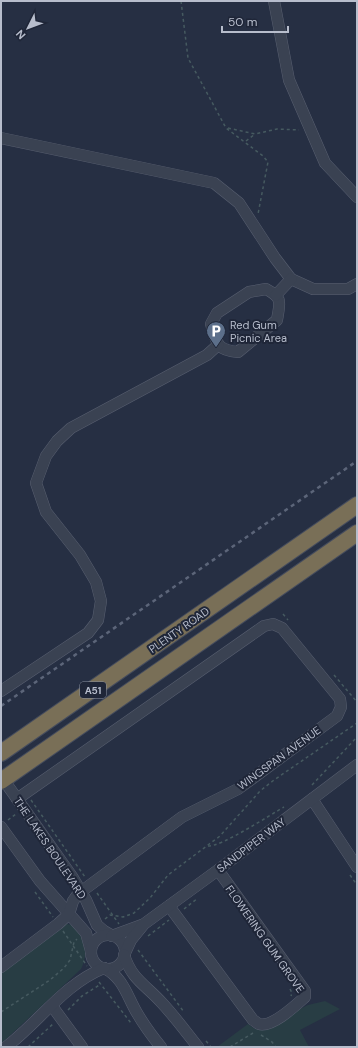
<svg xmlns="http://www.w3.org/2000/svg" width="358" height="1048" viewBox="0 0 358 1048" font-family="'DM Sans',sans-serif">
<rect width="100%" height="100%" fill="#262f43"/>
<g fill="#283d44">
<path d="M66,924l7,1c12,12 16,28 8,44l-80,75v-72z"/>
<polygon points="325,1001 340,1009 300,1030 309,1047 270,1047 269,1046 266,1047 217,1047 248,1024 255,1029 259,1029 308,1005"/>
</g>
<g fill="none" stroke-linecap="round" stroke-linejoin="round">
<g stroke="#585f70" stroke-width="12">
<g id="minor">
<polyline points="274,1 289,80 325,163 357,197"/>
<polyline points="1,138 214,183 239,203 275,258 291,279 313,289 348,289 357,284"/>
<path d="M266,289c17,9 14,13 11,31l-39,32c-22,-2 -21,-9 -27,-28l6,-11 32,-21z"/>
<polyline points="276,295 291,279"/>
<polyline points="1,691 88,633 98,620 101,601 96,582 80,555 46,512 36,483 46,456 57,441 71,428 207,355 218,345"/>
<polyline points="3,779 73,878 86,900 97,925 104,931 111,935"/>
<polyline points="312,799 357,867"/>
<polyline points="1,827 40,881 86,933 91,951"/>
<path d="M169,906l84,114c2,1 4,3 6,4 13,4 37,-19 46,-27v-6l-87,-121"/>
<circle cx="108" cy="952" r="17"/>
<polyline points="112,936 142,925"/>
<polyline points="125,953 131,940 144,924 218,870 357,765"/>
<path d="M124,955c8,25 22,30 38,48 13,14 24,29 36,44"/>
<polyline points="1,967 58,924 69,914 73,901 78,894 182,817 238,789 337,716 341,707 340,699 282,628 273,624 264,626 17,799"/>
<path d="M104,968c19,9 23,28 33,45 7,12 15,23 24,34"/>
<polyline points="52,1006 82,1047"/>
<path d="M6,1047c33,-25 58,-63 98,-79"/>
</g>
</g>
<g stroke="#454c5d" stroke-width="18">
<g id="highway">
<polyline points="1,753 357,505"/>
<polyline points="1,781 357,533"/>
</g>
</g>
<g stroke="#465a60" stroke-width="1.5" stroke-dasharray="3 3" stroke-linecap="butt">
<polyline points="181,1 188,58 226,128 263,156 268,162 258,214"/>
<polyline points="228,128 255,134 277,129 299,130"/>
<polyline points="246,141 255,134"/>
<polyline points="283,614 288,620"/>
<polyline points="334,675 357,702"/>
<polyline points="312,785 357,737"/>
<polyline points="31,800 85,877"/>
<polyline points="8,820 16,814"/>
<path d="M208,846c13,1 62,-31 76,-39"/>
<polyline points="350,875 357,885"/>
<polyline points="35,892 53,917"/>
<polyline points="97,893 119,924"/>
<polyline points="184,909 198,898"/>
<polyline points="105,919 110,915 123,917 134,913 150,898 168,875 220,836 260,791 274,780 357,723"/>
<polyline points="63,931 87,966"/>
<polyline points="148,936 169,920"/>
<polyline points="138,950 184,1012"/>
<polyline points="99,982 131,1023"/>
<polyline points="290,989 292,993 291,996"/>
<polyline points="68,1010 82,996 101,984"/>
<polyline points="1,1012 50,980 64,968 70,960 74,942 77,939"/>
<polyline points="261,1035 272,1042 276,1047"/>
<polyline points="206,1041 211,1047"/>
<polyline points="28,1047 54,1023"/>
<polyline points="230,1047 253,1033"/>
</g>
<use href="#minor" stroke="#3a4252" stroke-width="11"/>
<use href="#highway" stroke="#796f57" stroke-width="16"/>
<polyline stroke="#5c6579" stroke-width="2.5" stroke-dasharray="4 4" stroke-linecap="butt" points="1,706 357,461"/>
</g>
<defs>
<g id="parking-pin" transform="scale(1)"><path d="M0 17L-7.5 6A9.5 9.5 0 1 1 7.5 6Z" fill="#5c6f8a" stroke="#1f2638"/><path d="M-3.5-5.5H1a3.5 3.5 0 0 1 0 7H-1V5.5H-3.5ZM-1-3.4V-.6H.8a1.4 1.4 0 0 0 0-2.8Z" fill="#fff"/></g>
</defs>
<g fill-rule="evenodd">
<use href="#parking-pin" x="216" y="331"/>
</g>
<g text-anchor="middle" stroke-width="4" stroke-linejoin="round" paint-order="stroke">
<rect fill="#1f2638" stroke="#8990a0" stroke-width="1" x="80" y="682" width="26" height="16" rx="3"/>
<g font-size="10" font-weight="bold" fill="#b7bdcc">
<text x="93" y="694">A51</text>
</g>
<g font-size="11" fill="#b7bdcc" stroke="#1f2638" text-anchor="start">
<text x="230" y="329">Red Gum<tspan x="230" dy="13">Picnic Area</tspan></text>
</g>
<g font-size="11" fill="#b7bdcc" stroke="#1f2638">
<text transform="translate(179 630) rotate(-35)" y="4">PLENTY ROAD</text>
<text transform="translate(279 758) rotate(-36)" y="4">WINGSPAN AVENUE</text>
<text transform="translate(251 845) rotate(-37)" y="4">SANDPIPER WAY</text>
<text transform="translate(50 848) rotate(56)" y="4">THE LAKES BOULEVARD</text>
<text transform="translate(265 939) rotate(55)" y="4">FLOWERING GUM GROVE</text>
</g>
</g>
<rect width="358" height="1048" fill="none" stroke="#b7bdcc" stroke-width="4"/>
<g transform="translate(28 28) rotate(228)" stroke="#1f2638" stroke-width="3" paint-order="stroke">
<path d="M0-3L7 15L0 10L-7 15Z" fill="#b7bdcc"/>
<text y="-6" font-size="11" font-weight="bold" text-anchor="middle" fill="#b7bdcc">N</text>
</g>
<path d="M222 26v6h66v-6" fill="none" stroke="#b7bdcc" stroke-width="2"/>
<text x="228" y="26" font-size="12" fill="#b7bdcc" stroke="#1f2638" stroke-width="3" paint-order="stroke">50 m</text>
</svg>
